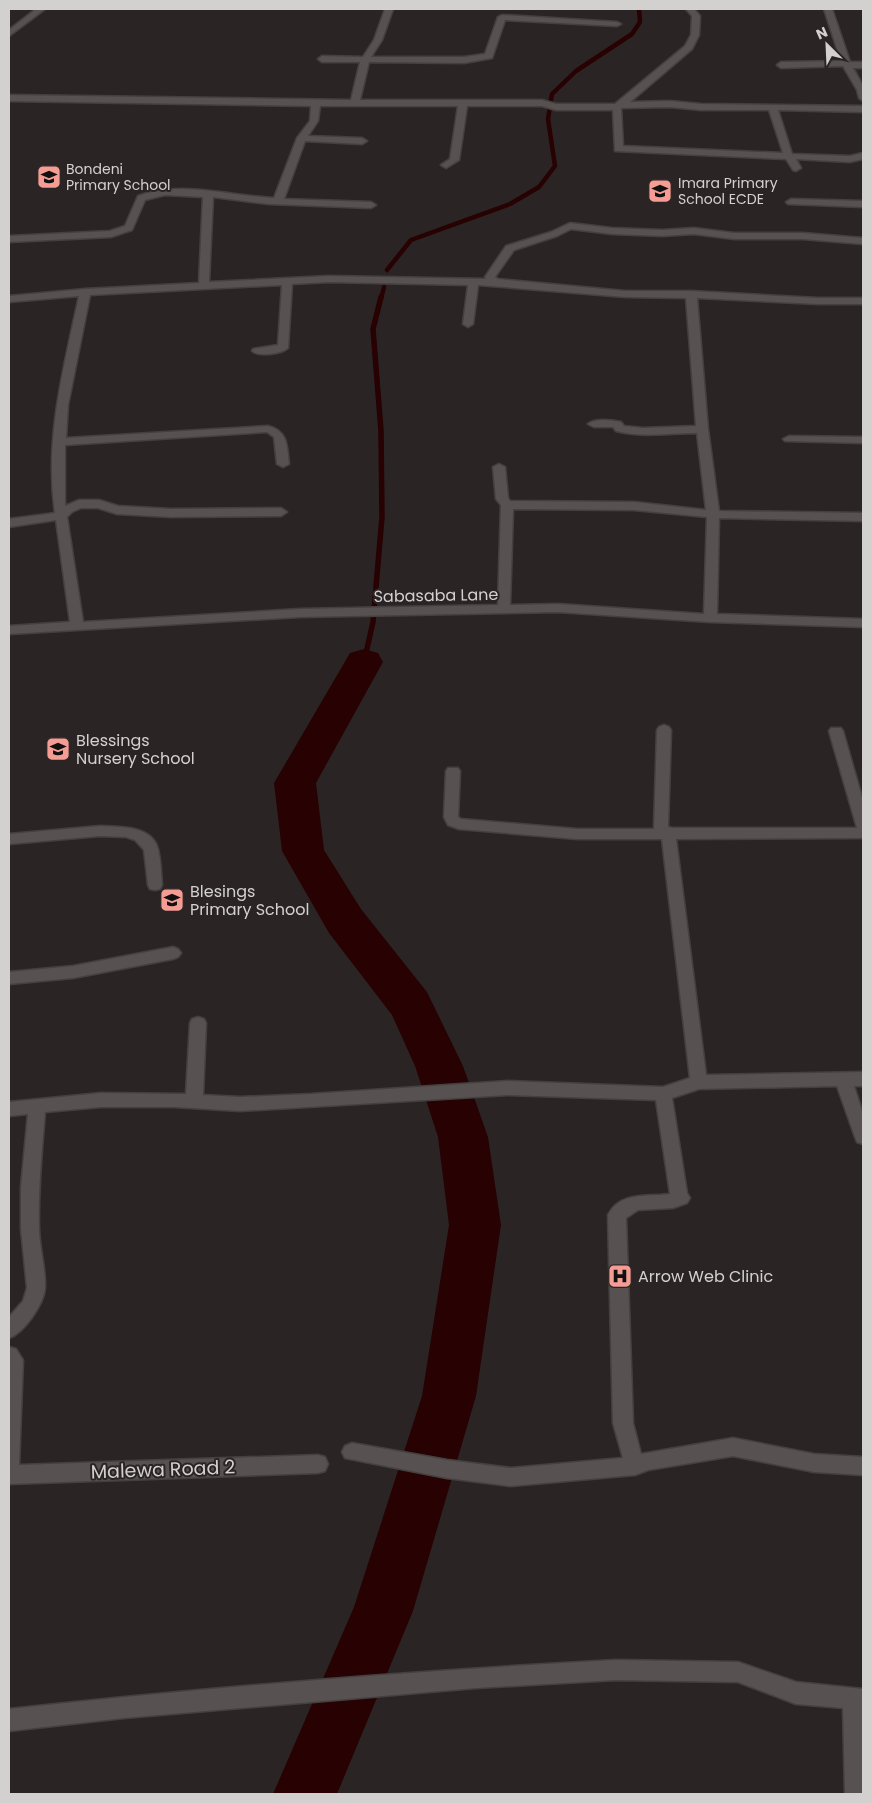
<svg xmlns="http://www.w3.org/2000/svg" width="872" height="1803" viewBox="0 0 872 1803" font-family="Poppins,sans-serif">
<rect width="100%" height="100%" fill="#2a2524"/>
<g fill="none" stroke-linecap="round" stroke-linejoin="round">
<g stroke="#280102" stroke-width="4.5">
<polyline points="387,270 411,240 510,204 539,187 555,166 548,119 552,94 576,71 632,34 640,22 639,9"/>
<polyline points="381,299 384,287"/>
</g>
<polyline stroke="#280102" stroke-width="5.5" points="364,662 373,622 382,517 381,431 373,329 381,297"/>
<polygon fill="#280102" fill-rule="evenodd" points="364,649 378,653 383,662 316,783 324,850 361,909 427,992 463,1066 488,1137 501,1225 476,1396 413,1611 337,1794 273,1794 354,1607 422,1396 449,1225 438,1137 415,1066 392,1015 329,933 282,851 274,783 350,653"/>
<g stroke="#444040" stroke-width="3">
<g id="minor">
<polygon points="36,9 45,9 9,36 9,30"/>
<path d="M385,9h8l-11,31 -11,17h93l21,-3 13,-37 4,-2 115,7 4,2 -4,2 -112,-6 -13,38 -28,5 -95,-1 -9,38h182l14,4h59l70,-58 6,-11 1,-19 -6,-7h8l6,7 -1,19 -7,14 -62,53 40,-1 31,3 162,2v6l-85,-2 14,44 58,2 13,-3v6l-13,3 -54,-3 5,9 -5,3 -3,-1 -7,-11 -171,-8 -2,-41h-57l-14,-4h-75l-8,54 -13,8 -5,-3 9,-6 8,-53h-138l-2,15 -10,15 54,2 5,3 -5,3 -57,-3 -21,58 87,3 5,3 -5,3 -102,-4 -56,-7 -4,85 120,-6 157,3 -1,-2 21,-31 45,-14 19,-9 42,5 50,2 32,-2 40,5h69l60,5v6l-60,-5h-69l-40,-5 -32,2 -50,-2 -41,-5 -14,7 -43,14 -19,27 3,2 127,12h66l127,7h45v6h-45l-121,-6 11,131 11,82 144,2v8l-144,-3 -2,96 146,5v8l-153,-5 -152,-10 -258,5 -291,17v-8l61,-4 -14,-102 -47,7v-8l46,-6c-11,-73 9,-146 24,-217l-70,6v-6l76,-7 114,-6 4,-86 -38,-2 -20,5 -13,30 -21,7 -102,5v-6l101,-5 15,-5 13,-30c43,-16 91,0 136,2l23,-60 13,-17 1,-15 -302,-5v-6l342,5 9,-38h-38l-4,-3 4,-3 41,1 11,-17zM670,107l31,3h68l14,43 -160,-7 -2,-38zM329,282l139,3 -5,39 5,3 5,-3 5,-39 147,12 61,1 10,128 -53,2 -19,-2 -3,-4c-9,-2 -26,-4 -33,2l6,3h19l3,4c26,7 55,2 81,2l9,77 -72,-8 -124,-1 -2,-3 -3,-31 -6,-3 -6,3 3,32 5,6 -3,100 -198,4 -217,13 -16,-105 5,-5 9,-4h17l19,6 54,3 110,-1 6,-4 -6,-4 -110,1 -53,-3 -19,-6h-20l-14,6v-61l202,-13 7,5 3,27 6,3 6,-3c-2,-18 -1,-33 -21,-38l-202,12 2,-33 22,-110 192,-10 -4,60 -25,4 -1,2c6,6 30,3 36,-3l4,-64zM513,509l121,1 73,7 -3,97 -146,-10 -48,1z"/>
<polygon points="824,9 832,9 850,62 863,62 863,68 853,68 863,86 863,101 859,98 857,90 843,66 781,68 777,65 781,62 841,61"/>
<polygon points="791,199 863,201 863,207 788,204 786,202"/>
<polygon points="789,436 863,437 863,443 785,441 783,439"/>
<path d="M664,725l5,2 2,3 -3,97 5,1h184l-28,-97 2,-3h10l2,3 20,70v37l-187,1 30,236 157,-3v14h-9l9,28v30l-6,-2 -2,-5 -18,-51 -138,3 -27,9 15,95 3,5 -3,5 -14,5 -35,2 -12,8 7,205 8,31 92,-16 81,16 49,3v18l-49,-3 -81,-16 -85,14 -13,5 -124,11 -64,-8 -102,-20 -3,-6 3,-6 7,-3 95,17 64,8 112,-10 -10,-35 -5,-208c12,-24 40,-18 62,-21l-14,-94 -148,-5 -268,16 -65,-4h-74l-56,5c-3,38 -7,76 -6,115 0,20 7,41 6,61 -1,16 -21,45 -36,50v-21l14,-16 4,-13 -6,-59v-42l7,-73 -19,2v-14l92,-9 85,1 4,-71 2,-4 6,-2 6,2 2,4 -3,72 37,2 71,-3 197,-13 155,6 27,-9 -28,-239h-85l-118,-10 -11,-4 -4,-8 2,-46 2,-3h10l2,3 -2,46 3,2 116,10h77l3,-99 2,-3z"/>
<path d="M100,826c19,1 52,-1 58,23 3,12 3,24 4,36l-2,4 -5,1 -5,-1 -2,-4 -4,-35 -9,-10 -9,-3 -26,-1 -91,8v-10z"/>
<polygon points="173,947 178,949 181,953 178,957 173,959 73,978 9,984 9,972 73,966"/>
<polygon points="9,1347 16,1349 23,1360 19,1465 318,1455 325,1457 328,1464 325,1471 318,1473 9,1484"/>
<path d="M616,1660l122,2 58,20 67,7v105h-18l-2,-86 -47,-4 -58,-22 -122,-2 -140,8 -352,30 -115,13v-22c202,-22 404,-38 607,-49z"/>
</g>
</g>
<use href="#minor" fill="#575151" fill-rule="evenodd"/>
</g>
<defs>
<g id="school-square" transform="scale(1.25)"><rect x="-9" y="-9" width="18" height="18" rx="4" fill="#f59c94" stroke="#2a2524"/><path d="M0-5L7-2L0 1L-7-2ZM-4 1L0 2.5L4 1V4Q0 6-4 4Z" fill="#111"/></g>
<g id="hospital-square" transform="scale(1.25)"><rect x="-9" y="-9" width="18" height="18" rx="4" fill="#f59c94" stroke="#2a2524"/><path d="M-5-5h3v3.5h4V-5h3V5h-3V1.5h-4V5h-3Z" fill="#111"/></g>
</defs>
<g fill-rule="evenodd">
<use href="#school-square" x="49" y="177"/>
<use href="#school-square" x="660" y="191"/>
<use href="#school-square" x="58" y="749"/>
<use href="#school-square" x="172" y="900"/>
<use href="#hospital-square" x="620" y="1276"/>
</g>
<g text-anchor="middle" stroke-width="4" stroke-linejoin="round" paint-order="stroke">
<g font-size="14" fill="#d3d0d0" stroke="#2a2524" text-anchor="start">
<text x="66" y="174">Bondeni<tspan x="66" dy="16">Primary School</tspan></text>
<text x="678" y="188">Imara Primary<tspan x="678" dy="16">School ECDE</tspan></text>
</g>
<g font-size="16" fill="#d3d0d0" stroke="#2a2524">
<text transform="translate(436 595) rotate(-1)" y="6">Sabasaba Lane</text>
</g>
<g font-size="16" fill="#d3d0d0" stroke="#2a2524" text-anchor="start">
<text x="76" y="746">Blessings<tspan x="76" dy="18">Nursery School</tspan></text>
<text x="190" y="897">Blesings<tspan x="190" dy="18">Primary School</tspan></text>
<text x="638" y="1282">Arrow Web Clinic</text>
</g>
<g font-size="19" fill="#d3d0d0" stroke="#2a2524">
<text transform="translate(163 1469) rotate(-2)" y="7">Malewa Road 2</text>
</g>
</g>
<rect width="872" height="1803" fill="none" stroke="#d3d0d0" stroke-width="20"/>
<g transform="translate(827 45) rotate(336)" stroke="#2a2524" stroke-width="4" paint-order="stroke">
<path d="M0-4L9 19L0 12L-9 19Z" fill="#d3d0d0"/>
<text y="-8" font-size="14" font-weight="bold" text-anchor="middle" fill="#d3d0d0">N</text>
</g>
</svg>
